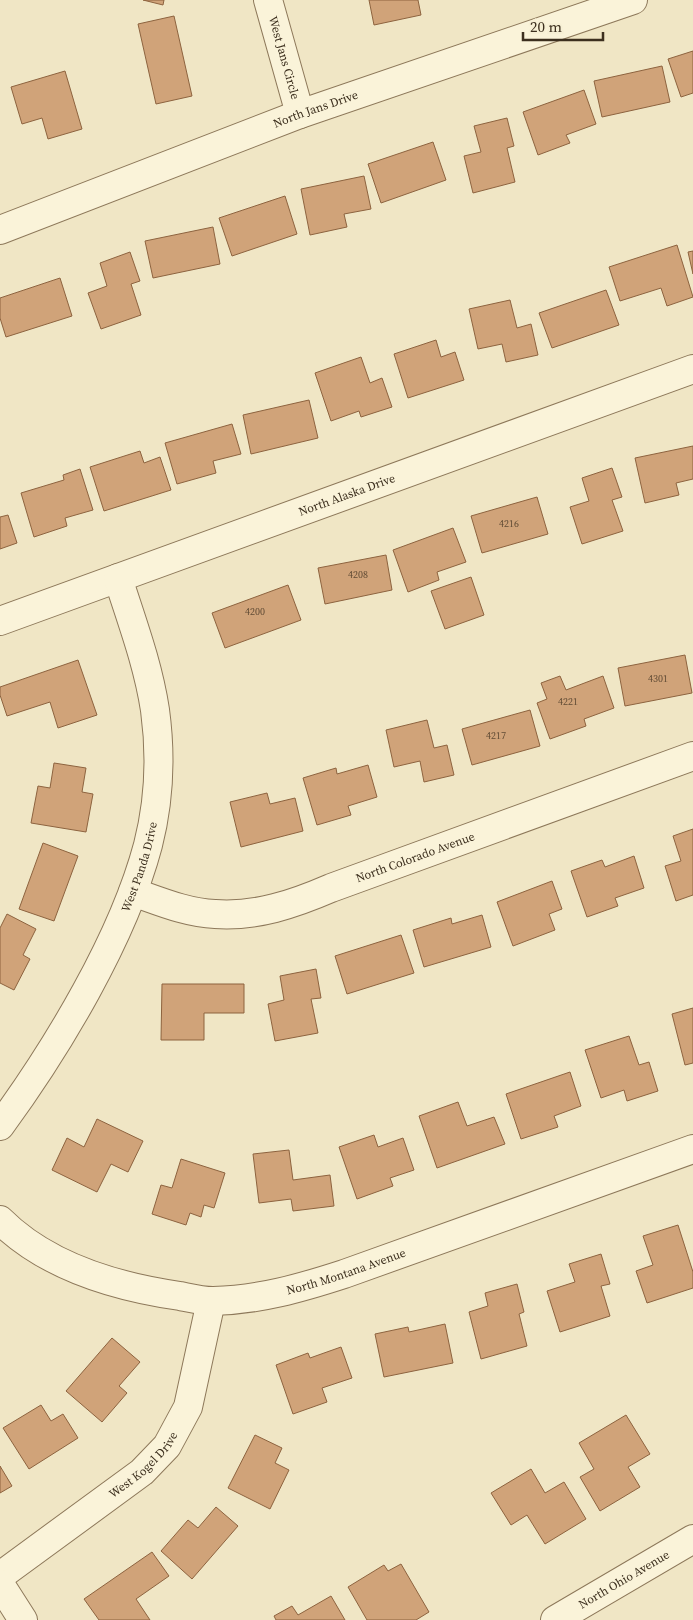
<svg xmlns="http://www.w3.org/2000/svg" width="693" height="1620" viewBox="0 0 693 1620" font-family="'Source Serif 4',serif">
<rect width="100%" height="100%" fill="#f0e6c5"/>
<g fill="#d0a379" stroke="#8d633f">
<polygon points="143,0 164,0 163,5"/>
<polygon points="369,0 418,0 421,15 374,25"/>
<polygon points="174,16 192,96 156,104 138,24"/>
<polygon points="693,51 693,93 681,97 668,59"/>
<polygon points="662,66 670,102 602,117 594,81"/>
<polygon points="65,71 82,129 48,139 42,118 22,124 11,87"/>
<polygon points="584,90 596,124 566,135 570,143 538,155 523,112"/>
<polygon points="507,118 514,146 507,148 515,182 473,193 464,156 481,152 474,126"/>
<polygon points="433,142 446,180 381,203 368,164"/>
<polygon points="364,176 371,209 344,214 347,227 310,235 301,189"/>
<polygon points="285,196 297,234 232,256 219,218"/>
<polygon points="213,227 220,264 153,278 145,241"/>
<polygon points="677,245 693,297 667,306 661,288 620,301 609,267"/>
<polygon points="693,251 693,274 688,252"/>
<polygon points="130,252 140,281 131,284 141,315 101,329 88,293 107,286 100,263"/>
<polygon points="60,278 72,316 6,337 0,318 0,298"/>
<polygon points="606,290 619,325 552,348 539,313"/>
<polygon points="510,300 517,328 531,324 538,355 506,362 502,344 478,349 469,309"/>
<polygon points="436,340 441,357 455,352 464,380 408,398 394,354"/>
<polygon points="361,357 370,383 382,378 392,407 361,417 359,411 331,421 315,373"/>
<polygon points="309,400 318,438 251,454 243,415"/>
<polygon points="232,424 241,454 213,461 216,473 177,484 165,443"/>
<polygon points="693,446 693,479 676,483 679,495 645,503 635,458"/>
<polygon points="140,451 144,463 160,457 171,490 104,511 90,467"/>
<polygon points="612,468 622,497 612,500 623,531 582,544 570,507 589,501 582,478"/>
<polygon points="80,469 93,510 65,518 67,526 34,537 21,493 64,480 63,475"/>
<polygon points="537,497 548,534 482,553 471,516"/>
<polygon points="8,515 17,543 0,549 0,517"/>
<polygon points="453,528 466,562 437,572 439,580 408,592 393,550"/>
<polygon points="386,555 392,590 325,604 318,568"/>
<polygon points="471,577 484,615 445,629 431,591"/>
<polygon points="288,585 301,620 225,648 212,613"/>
<polygon points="685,655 692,693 625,706 618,668"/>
<polygon points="78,660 97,715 58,728 50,702 7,716 0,695 0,687"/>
<polygon points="560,676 566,690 603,676 614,708 584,719 586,726 550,739 537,703 547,699 541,683"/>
<polygon points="530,710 540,746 472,765 462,729"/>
<polygon points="427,720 434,748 447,745 454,775 424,782 420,761 394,767 386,730"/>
<polygon points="54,763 86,768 82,792 93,794 86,832 31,823 38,786 50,788"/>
<polygon points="368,765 377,797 348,806 351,815 317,825 303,778 336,768 337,774"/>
<polygon points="267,793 270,804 295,798 303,831 241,847 230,802"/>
<polygon points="693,829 693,895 676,901 665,866 681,861 673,836"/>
<polygon points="43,843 78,856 54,921 19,909"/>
<polygon points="634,856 644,888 615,898 618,906 587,917 571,871 602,860 605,867"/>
<polygon points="552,881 562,909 549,914 555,930 513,946 497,902"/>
<polygon points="7,914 36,929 23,955 30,959 14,990 0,983 0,928"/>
<polygon points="482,915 491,947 424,967 413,930 451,918 452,924"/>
<polygon points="401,935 414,973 347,994 335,956"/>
<polygon points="316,969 321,998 311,999 318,1033 275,1041 268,1004 284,1000 280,976"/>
<polygon points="162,984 244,984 244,1013 204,1013 204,1040 161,1040"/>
<polygon points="693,1008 693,1063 685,1065 672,1014"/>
<polygon points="629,1036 639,1065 649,1062 658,1091 627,1101 624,1090 601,1098 585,1050"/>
<polygon points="570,1072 581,1106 554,1116 558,1127 521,1139 506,1094"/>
<polygon points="458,1102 467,1126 494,1117 505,1144 437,1168 419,1116"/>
<polygon points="97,1119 143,1141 128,1172 111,1164 97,1192 52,1170 67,1138 84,1147"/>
<polygon points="374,1135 378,1147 403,1138 414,1170 390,1178 393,1186 357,1199 339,1147"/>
<polygon points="289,1150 293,1180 330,1175 334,1206 293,1211 291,1199 259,1203 253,1154"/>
<polygon points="181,1159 225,1173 214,1208 204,1205 201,1217 190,1213 186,1225 152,1214 161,1185 172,1188"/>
<polygon points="678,1225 693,1272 693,1288 647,1303 636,1271 653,1265 643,1236"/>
<polygon points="601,1254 610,1284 601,1286 610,1316 560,1332 547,1291 575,1282 569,1264"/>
<polygon points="517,1284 524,1312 519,1314 527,1346 481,1359 469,1312 488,1306 485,1293"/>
<polygon points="445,1324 453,1363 384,1377 375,1334 408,1327 409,1332"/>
<polygon points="112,1338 140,1362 119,1386 127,1393 102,1422 66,1391"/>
<polygon points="341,1347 352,1378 322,1388 327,1402 293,1414 276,1365 308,1353 310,1358"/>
<polygon points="41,1405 51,1421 63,1414 78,1438 29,1469 3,1428"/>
<polygon points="626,1415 650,1454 628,1467 640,1487 600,1511 580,1477 594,1469 579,1443"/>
<polygon points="255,1435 282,1448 275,1463 289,1470 270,1509 228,1488"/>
<polygon points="0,1466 12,1486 0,1493"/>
<polygon points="531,1469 545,1493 564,1482 586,1519 545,1544 527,1515 511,1525 491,1493"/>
<polygon points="216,1507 238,1526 192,1579 161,1551 188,1520 198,1528"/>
<polygon points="152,1552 169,1576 136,1599 150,1620 99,1620 84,1599"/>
<polygon points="401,1564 429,1612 416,1620 367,1620 348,1587 384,1565 388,1571"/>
<polygon points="331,1596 345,1620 276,1620 274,1616 292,1606 298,1615"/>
</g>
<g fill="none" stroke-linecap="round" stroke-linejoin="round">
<g stroke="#8d785a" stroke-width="30">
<g id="minor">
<path id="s1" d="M268,0l32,114"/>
<path id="s2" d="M0,230l300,-116 333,-114"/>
<path id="s3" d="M0,621l693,-252"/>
<path id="s4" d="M133,892c26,9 54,21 82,22 41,3 79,-10 116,-26l362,-132"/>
<path id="s5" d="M0,1126c57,-78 123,-187 148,-281 11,-43 13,-91 7,-135 -7,-46 -23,-88 -37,-132"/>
<path id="s6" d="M0,1220c46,46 117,67 180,76 10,2 22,5 33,5 46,-1 88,-13 131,-27l349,-125"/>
<path id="s7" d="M0,1576l142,-104 25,-26 21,-39 23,-106"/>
<polyline points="0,1584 23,1620"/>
<path id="s8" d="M555,1620l138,-81"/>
</g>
</g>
<use href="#minor" stroke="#faf3d9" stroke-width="28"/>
</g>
<g text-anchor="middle" stroke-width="4" stroke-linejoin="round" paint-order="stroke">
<g font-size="10" fill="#614c35">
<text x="509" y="527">4216</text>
<text x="358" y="578">4208</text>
<text x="255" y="615">4200</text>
<text x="658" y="682">4301</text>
<text x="568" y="705">4221</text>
<text x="496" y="739">4217</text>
</g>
<g font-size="12" fill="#3c2f1e" stroke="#f7f0d5">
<text dy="4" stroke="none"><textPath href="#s1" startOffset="60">West Jans Circle</textPath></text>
<text dy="4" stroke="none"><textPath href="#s2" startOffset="338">North Jans Drive</textPath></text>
<text dy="4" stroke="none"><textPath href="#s3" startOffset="369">North Alaska Drive</textPath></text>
<text dy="4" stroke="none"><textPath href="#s4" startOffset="295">North Colorado Avenue</textPath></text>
<text dy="4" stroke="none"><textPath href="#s5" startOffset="296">West Panda Drive</textPath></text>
<text dy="4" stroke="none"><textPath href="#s6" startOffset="369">North Montana Avenue</textPath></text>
<text dy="4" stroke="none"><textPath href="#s7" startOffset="182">West Kogel Drive</textPath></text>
<text dy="4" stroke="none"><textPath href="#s8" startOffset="80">North Ohio Avenue</textPath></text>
</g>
</g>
<path d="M523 32v8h80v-8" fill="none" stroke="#3c2f1e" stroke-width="2.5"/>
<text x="530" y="32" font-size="15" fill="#3c2f1e" stroke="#f7f0d5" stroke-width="4" paint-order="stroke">20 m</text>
</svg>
